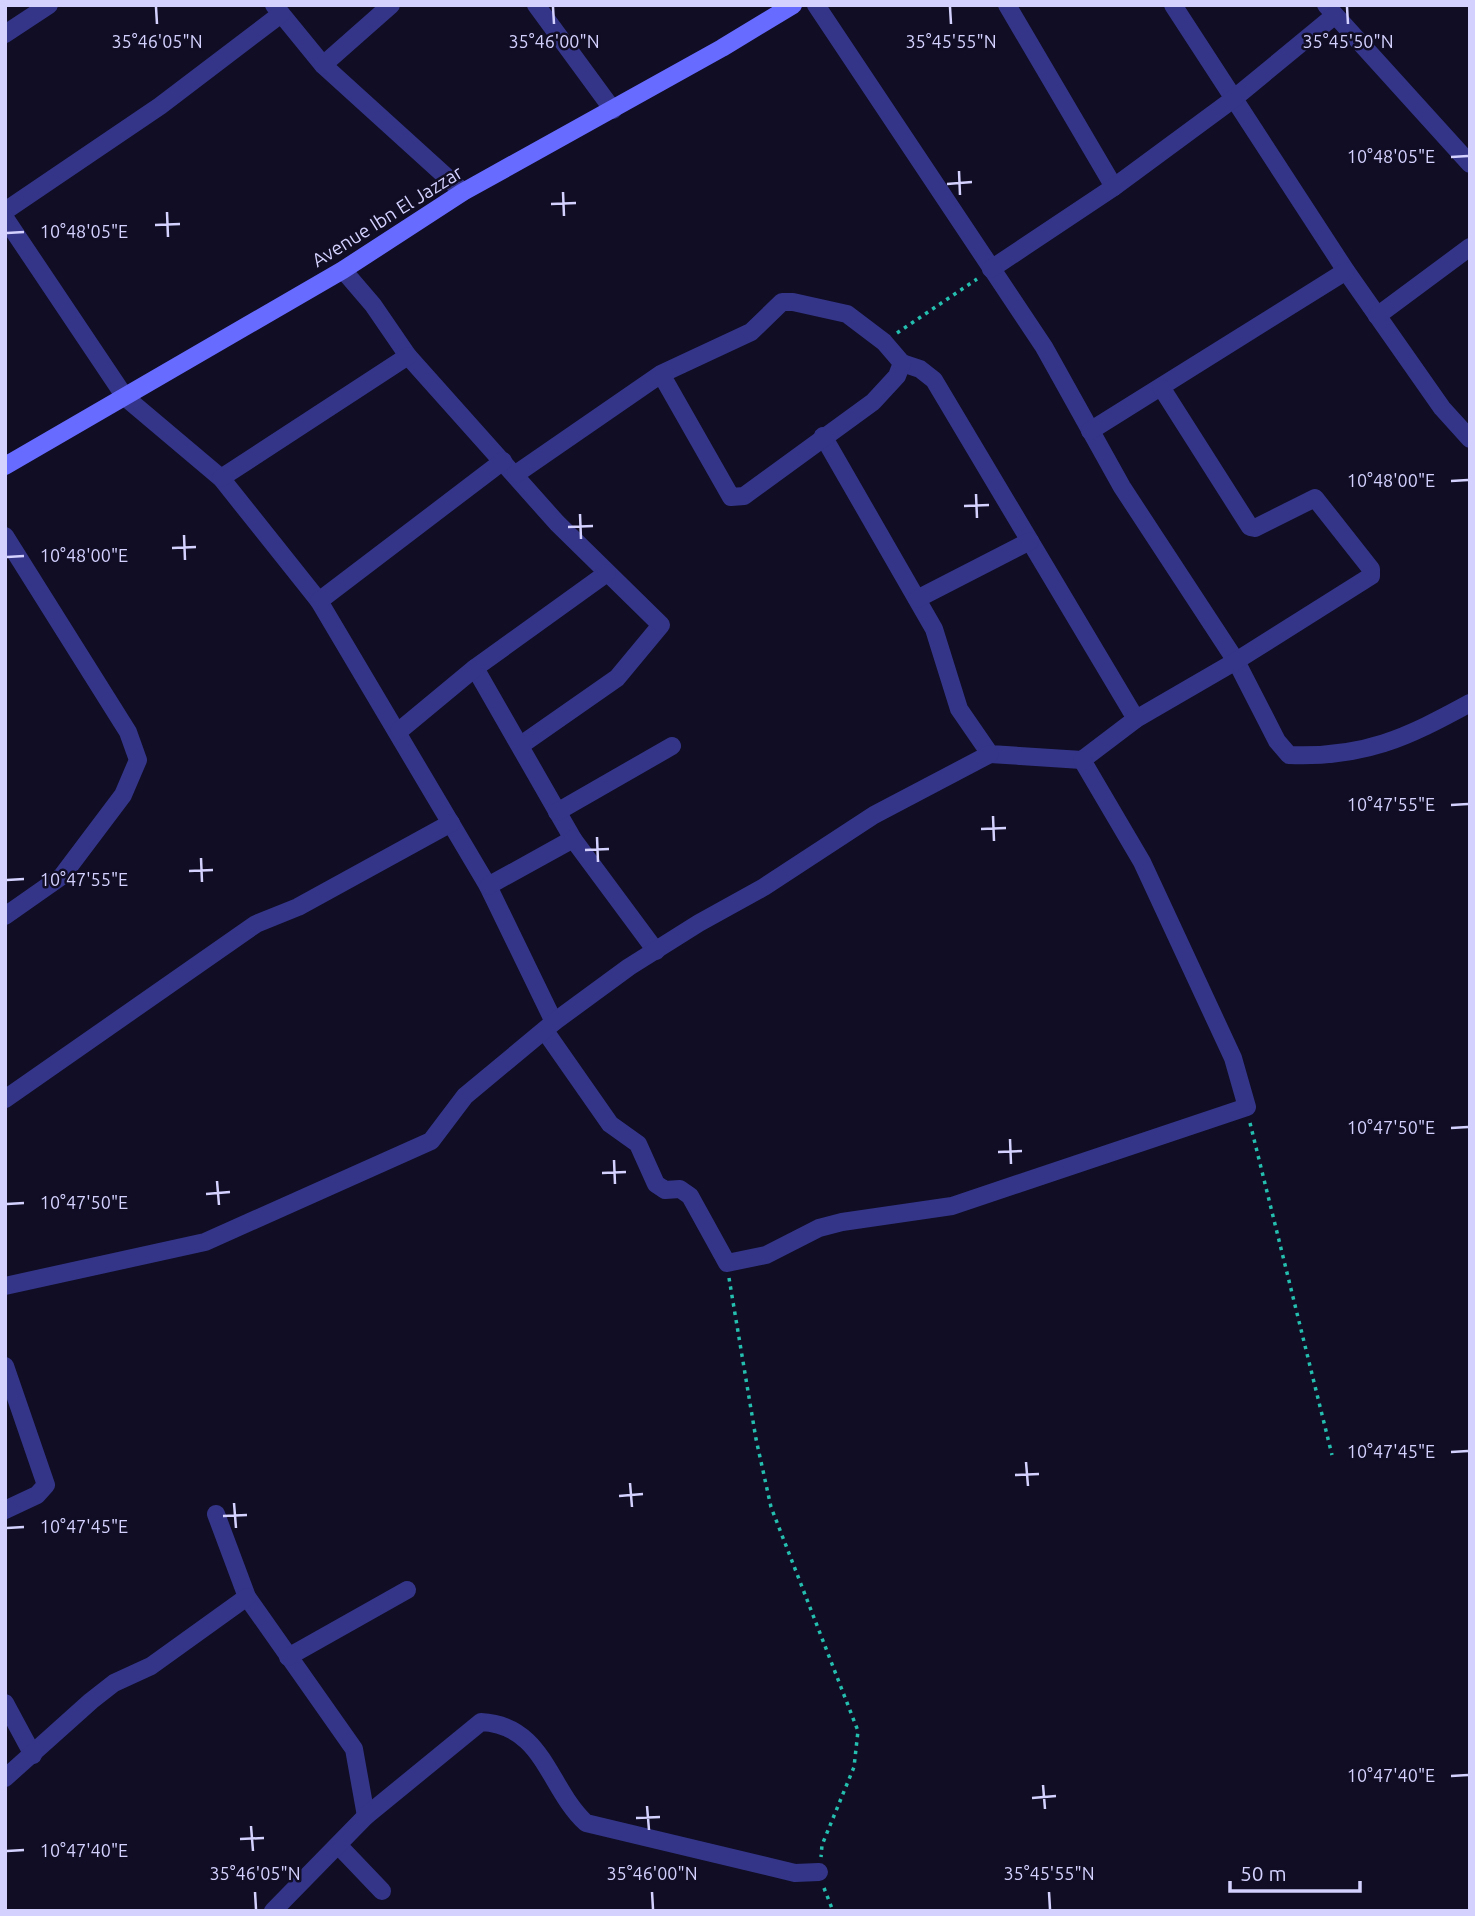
<svg xmlns="http://www.w3.org/2000/svg" width="1475" height="1916" viewBox="0 0 1475 1916" font-family="Ubuntu,sans-serif">
<rect width="100%" height="100%" fill="#100d25"/>
<g fill="none" stroke-linecap="round" stroke-linejoin="round">
<g stroke="#25bfaf" stroke-width="3.5" stroke-dasharray="3.5 5" stroke-linecap="butt">
<polyline points="897,333 977,279"/>
<polyline points="1250,1123 1332,1455"/>
<polyline points="729,1278 756,1439 771,1507 858,1731 854,1767 822,1845 821,1857"/>
<polyline points="824,1888 833,1911"/>
</g>
<g stroke="#343588" stroke-width="18">
<polyline points="274,5 323,65 463,192"/>
<path d="M816,5l228,342 78,140 114,174 41,80 12,14c75,3 117,-17 181,-52"/>
<polyline points="1007,5 1114,187"/>
<polyline points="1173,5 1346,271 1442,408 1470,439"/>
<polyline points="1326,5 1470,164"/>
<polyline points="5,34 49,5"/>
<polyline points="323,65 391,5"/>
<polyline points="5,211 160,106 281,14"/>
<polyline points="5,218 125,397 221,478 319,601 488,886 554,1022"/>
<polyline points="991,269 1114,187 1232,100 1334,16"/>
<polyline points="343,270 373,305 408,356 557,523 661,625 617,678 521,745"/>
<polyline points="1377,316 1470,247"/>
<polyline points="902,363 920,369 934,380 1136,719"/>
<polyline points="1090,431 1346,271"/>
<polyline points="823,436 934,629 959,709 990,754 1082,760 1136,719 1236,661 1371,576 1371,569 1315,498 1255,528 1250,527 1161,387"/>
<polyline points="516,474 661,374 751,332 782,302 793,302 847,314 884,342 902,363 897,376 873,402 744,496 731,497 661,374"/>
<polyline points="221,478 408,356"/>
<polyline points="5,536 128,732 138,760 123,795 62,876 5,916"/>
<polyline points="917,599 1030,541"/>
<polyline points="319,601 503,461"/>
<polyline points="475,668 573,839 488,886"/>
<polyline points="399,731 475,668 607,573"/>
<polyline points="557,812 672,746"/>
<polyline points="573,839 656,951"/>
<polyline points="545,1031 610,1124 638,1144 656,1184 665,1190 680,1189 690,1196 727,1263 766,1255 819,1228 842,1222 952,1206 1247,1107 1233,1058 1142,862 1082,760"/>
<polyline points="5,1099 256,924 298,907 451,823"/>
<polyline points="5,1286 205,1242 431,1141 465,1096 554,1022 629,967 699,923 764,887 874,815 990,754"/>
<polyline points="5,1366 46,1485 37,1495 5,1510"/>
<polyline points="216,1514 247,1597 354,1749 366,1816"/>
<polyline points="288,1657 407,1590"/>
<polyline points="5,1703 33,1755"/>
<polyline points="5,1778 91,1701 114,1683 151,1666 247,1597"/>
<polyline points="339,1846 382,1891"/>
<path d="M273,1911l93,-95 115,-94c63,3 67,66 105,101l209,50 24,-1"/>
</g>
<polyline stroke="#343588" stroke-width="18" points="536,5 613,110"/>
<polyline stroke="#686bff" stroke-width="18" points="5,466 343,270 463,192 722,48 793,5"/>
</g>
<path fill="none" stroke="#d4d1ff" stroke-width="2.5" d="M156,7l1,17M553,7l1,17M950,7l1,17M1347,7l1,17M1451,157l17,-1M959,171l1,24M947,184l25,-2M563,192l1,24M551,204l25,-1M167,212l1,25M155,225l25,-1M7,233l17,-1M1451,481l17,-1M976,494l1,24M964,506l25,-1M580,514l1,25M568,527l25,-1M184,535l1,25M172,548l24,-1M7,557l17,-1M1451,805l17,-1M993,816l1,25M981,829l25,-1M597,837l1,25M585,850l24,-1M201,858l1,24M189,871l24,-1M7,880l17,-1M1451,1128l17,-1M1010,1139l1,25M998,1152l24,-1M614,1160l1,24M602,1173l24,-1M217,1181l2,24M206,1194l24,-2M7,1204l17,-1M1451,1452l17,-1M1026,1462l2,24M1015,1475l24,-1M630,1483l2,24M619,1496l24,-2M234,1503l2,25M223,1516l24,-1M7,1528l17,-1M1451,1776l17,-1M1043,1785l2,24M1032,1798l24,-2M647,1806l2,24M636,1818l24,-1M251,1826l2,25M240,1839l24,-1M7,1851l17,-1M255,1892l1,17M652,1892l1,17M1049,1892l1,17"/>
<g text-anchor="middle" stroke-width="5" stroke-linejoin="round" paint-order="stroke">
<g font-size="19" fill="#d4d1ff" stroke="#100d25">
<text transform="translate(387 216) rotate(-32)" y="7">Avenue Ibn El Jazzar</text>
</g>
</g>
<g font-size="18" text-anchor="middle" fill="#d4d1ff" stroke="#100d25" stroke-width="5" stroke-linejoin="round" paint-order="stroke">
<text x="157" y="48">35°46'05"N</text>
<text x="554" y="48">35°46'00"N</text>
<text x="951" y="48">35°45'55"N</text>
<text x="1348" y="48">35°45'50"N</text>
<text x="1391" y="163">10°48'05"E</text>
<text x="84" y="238">10°48'05"E</text>
<text x="1391" y="487">10°48'00"E</text>
<text x="84" y="562">10°48'00"E</text>
<text x="1391" y="811">10°47'55"E</text>
<text x="84" y="886">10°47'55"E</text>
<text x="1391" y="1134">10°47'50"E</text>
<text x="84" y="1209">10°47'50"E</text>
<text x="1391" y="1458">10°47'45"E</text>
<text x="84" y="1533">10°47'45"E</text>
<text x="1391" y="1782">10°47'40"E</text>
<text x="84" y="1857">10°47'40"E</text>
<text x="255" y="1880">35°46'05"N</text>
<text x="652" y="1880">35°46'00"N</text>
<text x="1049" y="1880">35°45'55"N</text>
</g>
<rect width="1475" height="1916" fill="none" stroke="#d4d1ff" stroke-width="14"/>
<path d="M1230 1881v10h130v-10" fill="none" stroke="#d4d1ff" stroke-width="3.5"/>
<text x="1240" y="1881" font-size="21" fill="#d4d1ff" stroke="#100d25" stroke-width="5" paint-order="stroke">50 m</text>
</svg>
